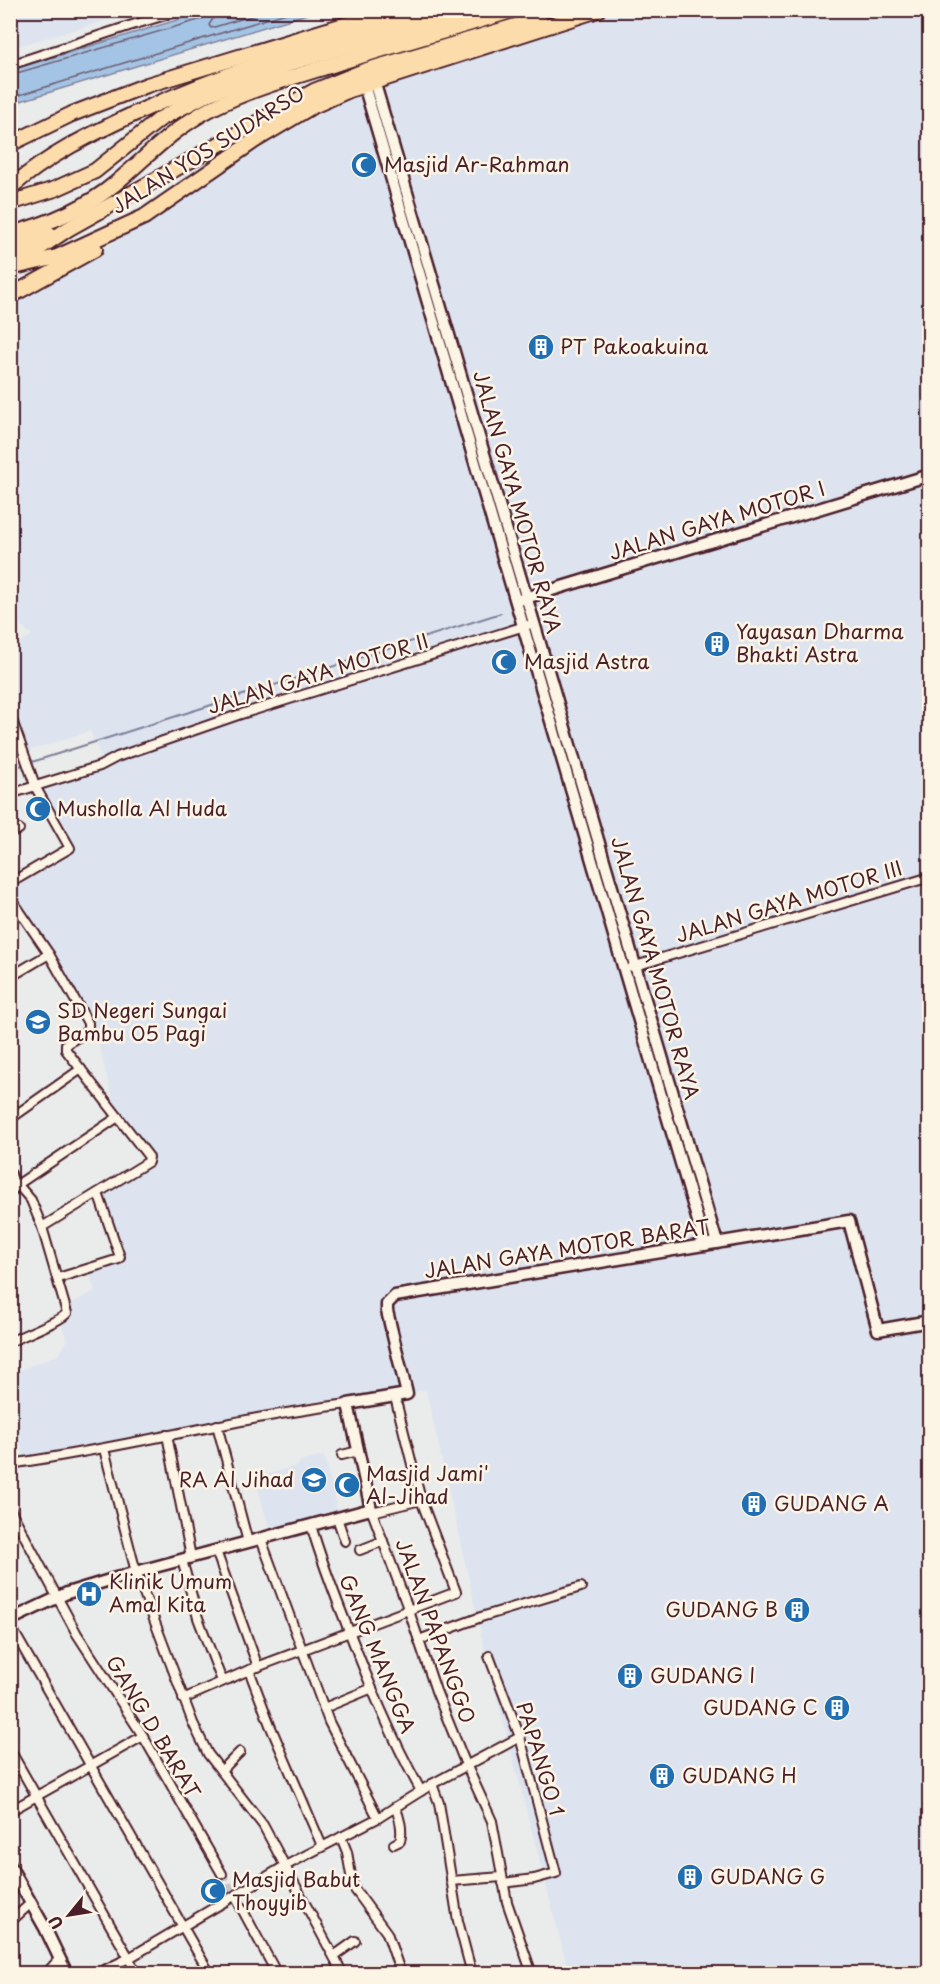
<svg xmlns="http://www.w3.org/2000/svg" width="940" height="1984" viewBox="0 0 940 1984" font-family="'Playpen Sans',sans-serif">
<rect width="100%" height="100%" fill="#eaebeb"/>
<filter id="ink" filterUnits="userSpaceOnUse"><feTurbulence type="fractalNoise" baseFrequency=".0167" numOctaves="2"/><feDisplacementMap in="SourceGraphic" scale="12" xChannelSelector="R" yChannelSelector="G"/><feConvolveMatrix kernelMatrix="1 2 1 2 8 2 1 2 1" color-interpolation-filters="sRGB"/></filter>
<g filter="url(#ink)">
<g fill="#dde4ef">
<polygon points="11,10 139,10 139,11 11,48"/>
<polygon points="598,11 929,11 929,1973 569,1973 486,1655 426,1390 25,1459 11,1409 11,1374 60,1354 67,1340 62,1326 71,1319 67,1306 95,1291 89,1274 123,1257 95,1198 154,1158 113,1100 93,1022 11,900 11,884 70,848 38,787 105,765 90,731 25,752 11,713 11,648 32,635 11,616 11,300 29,285 44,285 141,226 203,179 373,84"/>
<polygon points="324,1456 338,1512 270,1531 255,1478 299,1465 299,1462"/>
</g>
<polygon fill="#a4c4e5" stroke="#80829b" stroke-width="1.5" points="210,10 317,11 11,104 11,70"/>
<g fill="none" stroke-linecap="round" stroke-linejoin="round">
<g stroke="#6e6175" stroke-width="1.5">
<polyline points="215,10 214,17 209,25 211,28 271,10"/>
<polyline points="10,75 202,19 206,16 207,10"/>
<polyline points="10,98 296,10"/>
</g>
<g stroke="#80829b" stroke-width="2">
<polyline points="10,769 501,613"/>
<polyline points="10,1969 12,1974"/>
</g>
<polyline stroke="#cac2c5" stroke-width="8" stroke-dasharray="8 4" stroke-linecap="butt" points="222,1874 235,1896"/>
<g stroke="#4a1f2b" stroke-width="12">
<g id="street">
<polyline points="10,65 129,26 182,10"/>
<polyline points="10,714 36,788 70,848 10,883"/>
<polyline points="10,794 100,766 117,757 238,715 528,625"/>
<polyline points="10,834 19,829"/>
<polyline points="10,897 49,954 88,1023 88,1031 66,1044 66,1050 118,1117 14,1187"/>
<polyline points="632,967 930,877"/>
<polyline points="10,977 49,954"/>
<polyline points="10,1119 81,1069"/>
<polyline points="42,1227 148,1162 149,1157 118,1117"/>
<polyline points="58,1278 119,1259 120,1257 98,1193"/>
<path d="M10,1342c11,-6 53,-22 57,-29l-25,-86 -11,-27 -13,-15"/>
<polyline points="217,1425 248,1542"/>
<polyline points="167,1435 191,1557"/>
<polyline points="104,1449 136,1572 193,1723 208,1754 263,1825 343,1974"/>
<polyline points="342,1455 358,1451"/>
<path d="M10,1464c114,-16 224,-46 338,-60"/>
<polyline points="10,1509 77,1634 143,1736 222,1874"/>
<polyline points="371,1509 409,1611 436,1691 464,1760 492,1821 507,1902 532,1974"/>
<polyline points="372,1512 421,1500"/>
<polyline points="337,1518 345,1541"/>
<path d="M311,1525c10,35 23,68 36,101 22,57 44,111 74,165"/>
<polyline points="261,1539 329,1722 378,1818"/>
<polyline points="360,1550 383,1541"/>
<polyline points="216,1551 258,1667"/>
<polyline points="182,1560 198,1618 222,1681"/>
<polyline points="10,1625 210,1974"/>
<polyline points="419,1640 481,1617 581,1587"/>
<polyline points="489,1656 520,1737 556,1873 534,1879 503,1883"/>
<polyline points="249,1670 270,1725 322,1846"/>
<polyline points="183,1699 249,1670 456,1592 421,1500 395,1397"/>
<polyline points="324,1708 370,1689"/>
<polyline points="10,1750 129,1958 136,1974"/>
<polyline points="221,1771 240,1752"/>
<polyline points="432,1784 439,1803 458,1921 472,1974"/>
<polyline points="10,1811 143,1736"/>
<polyline points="341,1837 347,1852 353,1887 387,1933 401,1974"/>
<path d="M394,1844l6,-3c3,-10 0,-24 -5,-34"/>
<polyline points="451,1881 502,1877"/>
<polyline points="235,1896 277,1974"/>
<polyline points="10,1922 31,1903"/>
<polyline points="334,1956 355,1941"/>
<polyline points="46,1974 60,1958"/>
<polyline points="96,1974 129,1958 285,1866 378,1818 432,1784 520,1737"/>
</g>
</g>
<g stroke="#4a1f2b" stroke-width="15">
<g id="secondary">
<polyline points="374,81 717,1243"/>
<polyline points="364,85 705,1245"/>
<polyline points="519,600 930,475"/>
<polyline points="10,1175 14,1187 10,1191"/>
<polyline points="10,1620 67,1593 136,1572 371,1509 348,1404 407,1394 387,1311 387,1304 395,1296 849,1221 878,1330 930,1321"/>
<polyline points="10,1866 45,1928 67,1974"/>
</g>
</g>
<g stroke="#4a1f2b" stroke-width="18">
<g id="highway">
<polyline points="10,144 72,114 147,85 393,10"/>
<path d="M10,188c38,-33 81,-54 126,-75 94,-43 191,-72 290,-99"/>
<polyline points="10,203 55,189 95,171 160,119 207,94 294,62 469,10"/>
<path d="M10,234c39,-10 75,-25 106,-51 33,-28 56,-54 96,-75 38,-19 79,-30 120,-43 60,-19 121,-36 182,-55"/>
<polyline points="10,250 48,233"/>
<polyline points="14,265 68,229 314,91 364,71 539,19"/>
<polyline points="10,268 57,257 144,217 254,141 311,107 349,90 598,10"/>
<polyline points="10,296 95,249"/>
</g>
</g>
<use href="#street" stroke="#fcf5e5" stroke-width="8"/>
<use href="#secondary" stroke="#fcf5e5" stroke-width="10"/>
<use href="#highway" stroke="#fddcac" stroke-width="14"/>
</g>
</g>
<defs>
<g id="mosque-disc" transform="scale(1.35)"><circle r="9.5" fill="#1f6fb2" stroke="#fcf5e5"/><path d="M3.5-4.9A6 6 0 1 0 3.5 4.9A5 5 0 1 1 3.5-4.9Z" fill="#fff"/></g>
<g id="building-disc" transform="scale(1.35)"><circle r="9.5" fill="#1f6fb2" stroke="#fcf5e5"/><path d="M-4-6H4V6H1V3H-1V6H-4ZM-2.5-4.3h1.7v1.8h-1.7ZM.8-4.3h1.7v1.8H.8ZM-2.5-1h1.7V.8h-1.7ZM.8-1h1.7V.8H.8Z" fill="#fff"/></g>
<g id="school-disc" transform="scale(1.35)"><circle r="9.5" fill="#1f6fb2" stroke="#fcf5e5"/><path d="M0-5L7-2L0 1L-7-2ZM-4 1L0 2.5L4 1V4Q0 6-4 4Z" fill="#fff"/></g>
<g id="hospital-disc" transform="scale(1.35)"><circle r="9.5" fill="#1f6fb2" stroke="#fcf5e5"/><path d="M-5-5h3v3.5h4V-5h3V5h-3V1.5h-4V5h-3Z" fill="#fff"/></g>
</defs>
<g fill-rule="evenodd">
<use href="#mosque-disc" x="364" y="165"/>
<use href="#building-disc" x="541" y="347"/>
<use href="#building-disc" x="717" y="644"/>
<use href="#mosque-disc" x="504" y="662"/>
<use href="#mosque-disc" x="38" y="809"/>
<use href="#school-disc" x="38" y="1022"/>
<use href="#school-disc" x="314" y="1480"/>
<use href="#mosque-disc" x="347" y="1485"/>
<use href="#building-disc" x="754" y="1504"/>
<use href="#hospital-disc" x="89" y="1594"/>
<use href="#building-disc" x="797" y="1610"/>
<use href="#building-disc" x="630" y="1676"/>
<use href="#building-disc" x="837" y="1708"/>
<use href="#building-disc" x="662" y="1776"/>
<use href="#building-disc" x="690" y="1877"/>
<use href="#mosque-disc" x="213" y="1891"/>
</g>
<g text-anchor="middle" stroke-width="5" stroke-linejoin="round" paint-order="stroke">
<g font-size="20" fill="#4a1f2b" stroke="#fcf5e5">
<text transform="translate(208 150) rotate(-32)" y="7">JALAN YOS SUDARSO</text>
<text transform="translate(517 502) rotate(74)" y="7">JALAN GAYA MOTOR RAYA</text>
<text transform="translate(717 521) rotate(-17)" y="7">JALAN GAYA MOTOR I</text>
<text transform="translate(318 674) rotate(-17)" y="7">JALAN GAYA MOTOR II</text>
<text transform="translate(789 902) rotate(-17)" y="7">JALAN GAYA MOTOR III</text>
<text transform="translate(655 968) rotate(74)" y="7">JALAN GAYA MOTOR RAYA</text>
<text transform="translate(567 1249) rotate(-9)" y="7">JALAN GAYA MOTOR BARAT</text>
<text transform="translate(435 1631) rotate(70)" y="7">JALAN PAPANGGO</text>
<text transform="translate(377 1654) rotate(68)" y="7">GANG MANGGA</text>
<text transform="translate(153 1727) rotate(59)" y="7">GANG D BARAT</text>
<text transform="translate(540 1759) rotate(73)" y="7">PAPANGO 1</text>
</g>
<g font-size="20" fill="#4a1f2b" stroke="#fcf5e5" text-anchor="start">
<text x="384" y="172">Masjid Ar-Rahman</text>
<text x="560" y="354">PT Pakoakuina</text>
<text x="736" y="639">Yayasan Dharma<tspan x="736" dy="23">Bhakti Astra</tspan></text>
<text x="524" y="669">Masjid Astra</text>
<text x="57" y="816">Musholla Al Huda</text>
<text x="57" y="1018">SD Negeri Sungai<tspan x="57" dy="23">Bambu 05 Pagi</tspan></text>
<text x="366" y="1481">Masjid Jami'<tspan x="366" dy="23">Al-Jihad</tspan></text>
<text x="294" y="1487" text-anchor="end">RA Al Jihad</text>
<text x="774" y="1511">GUDANG A</text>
<text x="109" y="1589">Klinik Umum<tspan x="109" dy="23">Amal Kita</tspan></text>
<text x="778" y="1617" text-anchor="end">GUDANG B</text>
<text x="650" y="1683">GUDANG I</text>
<text x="818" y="1715" text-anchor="end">GUDANG C</text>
<text x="682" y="1783">GUDANG H</text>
<text x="710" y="1884">GUDANG G</text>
<text x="232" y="1887">Masjid Babut<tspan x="232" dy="23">Thoyyib</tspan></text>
</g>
</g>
<rect width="940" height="1984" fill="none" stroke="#fcf5e5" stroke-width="36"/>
<rect x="18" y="18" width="904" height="1948" fill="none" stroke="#4a1f2b" stroke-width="2" filter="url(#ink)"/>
<g transform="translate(69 1915) rotate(240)" stroke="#fcf5e5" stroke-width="4.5" paint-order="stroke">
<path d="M0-4.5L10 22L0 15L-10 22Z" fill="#4a1f2b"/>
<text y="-9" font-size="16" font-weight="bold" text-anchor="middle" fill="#4a1f2b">U</text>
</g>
</svg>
